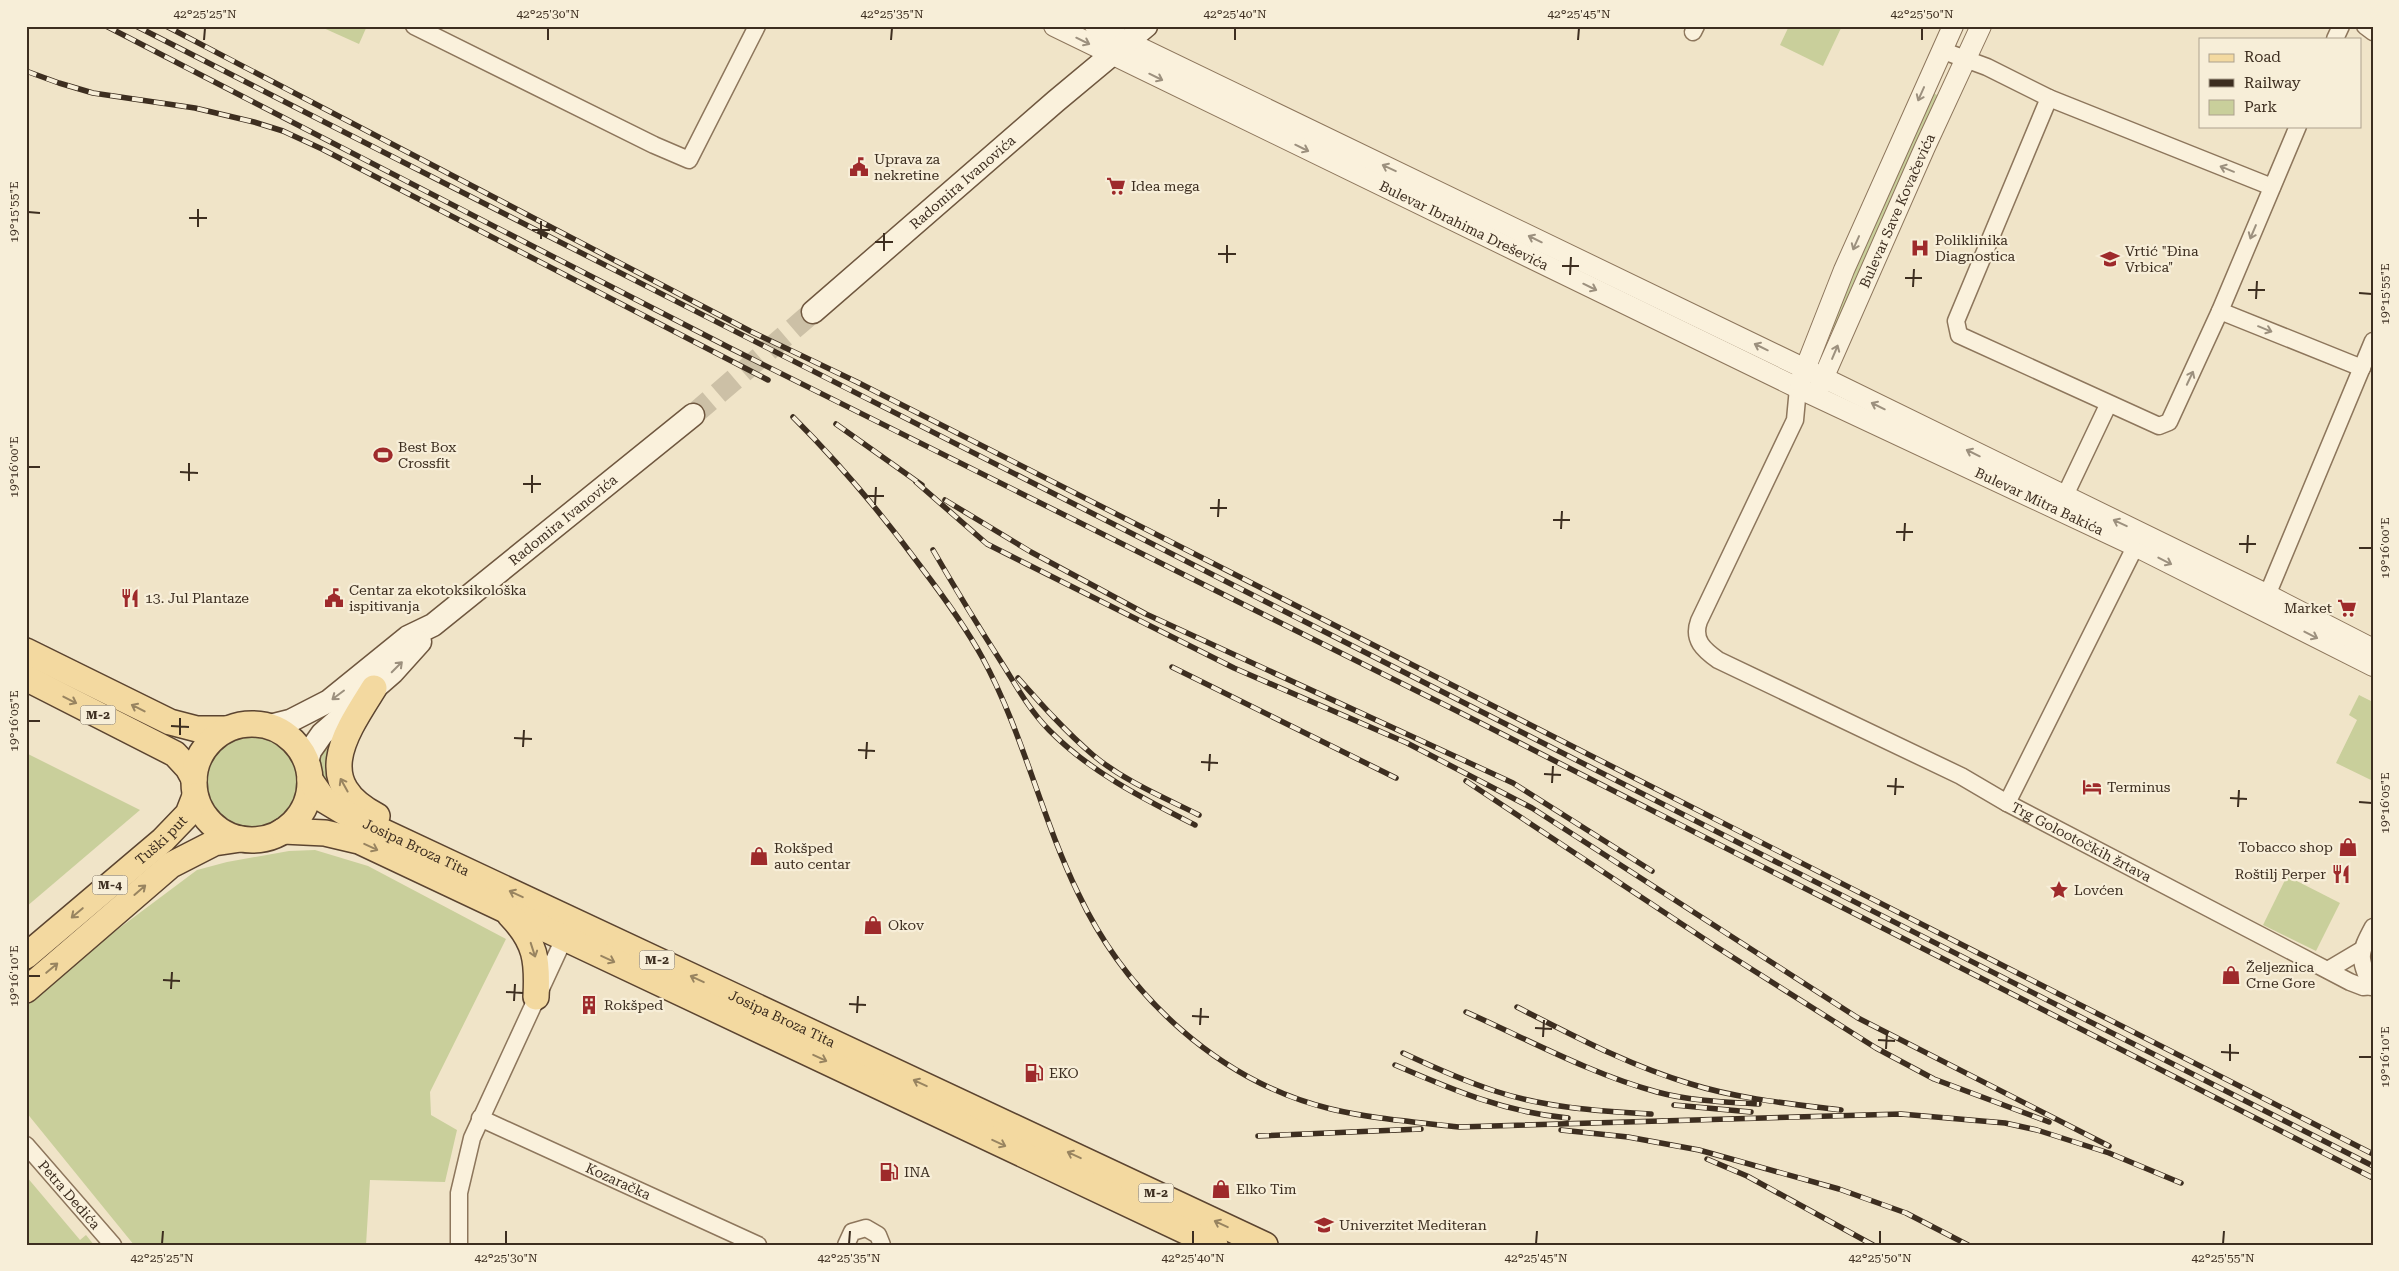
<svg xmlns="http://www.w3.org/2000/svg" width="2399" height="1271" viewBox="0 0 2399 1271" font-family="'Roboto Serif',serif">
<rect width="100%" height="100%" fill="#f0e4c8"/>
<g fill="#c9cf9b">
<polygon points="319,26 367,26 359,44"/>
<polygon points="1789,26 1842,26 1823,66 1780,45"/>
<polygon points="1931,92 1939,96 1833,331 1829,329"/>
<polygon points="2359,695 2373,702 2373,781 2336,763 2357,720 2349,715"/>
<circle cx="252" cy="781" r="46"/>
<path d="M324,746l8,9 1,28 -2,14c-8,-14 -22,-38 -7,-51z"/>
<polygon points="26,753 140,810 26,907"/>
<polygon points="315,850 368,866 506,939 430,1092 431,1115 457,1130 445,1182 370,1180 366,1245 134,1245 26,1112 26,1002 82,956 197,870 227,862 289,851"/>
<polygon points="2287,876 2340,903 2316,951 2263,925"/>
<polygon points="26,1176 80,1240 86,1235 94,1245 26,1245"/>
</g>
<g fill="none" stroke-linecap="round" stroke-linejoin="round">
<polyline stroke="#ccc0a6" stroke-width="22" stroke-dasharray="22 11" stroke-linecap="butt" points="693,415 813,312"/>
<g stroke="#8d765c" stroke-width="19">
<g id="minor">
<polyline points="414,26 654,145 689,160 757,26"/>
<polyline points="2365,26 2373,32"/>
<polyline points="1693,32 1696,26"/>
<polyline points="2335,39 2341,26"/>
<polyline points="1941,50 1987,67 2049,98 2272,187"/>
<polyline points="2049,98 1956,321 1959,335 2159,426 2169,422 2220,311 2298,126"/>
<polyline points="2220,311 2362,368"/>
<path id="s1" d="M1798,388l-3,32 -96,201c-7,19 5,29 19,39l243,116 46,27 343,179 13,5 10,-1"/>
<polyline points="2060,506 2108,405"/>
<polyline points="2263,605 2373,341"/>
<polyline points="2007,803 2140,537"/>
<polyline points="2328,970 2360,951"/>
<path d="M2371,987c-12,-30 -13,-32 2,-60"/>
<path id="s2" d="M480,1118l278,127"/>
<path id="s3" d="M26,1145l87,100"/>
<polyline points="459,1245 459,1193 472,1138 568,930"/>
<polyline points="846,1245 852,1232 866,1228 878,1235 882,1245"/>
</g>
</g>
<g stroke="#8d765c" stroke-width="22">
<g id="tertiary">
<path id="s4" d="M1054,26l744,362 337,158 238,120"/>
<polyline points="1095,26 1824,378 2268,595 2373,649"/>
<polyline points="1800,382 1844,270 1953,26"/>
<path id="s5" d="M1818,390l107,-243 56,-121"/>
</g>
</g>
<g stroke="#6f573f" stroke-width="25">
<g id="secondary">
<path id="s6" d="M813,312l243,-211 90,-75"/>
<path id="s7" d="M270,726l20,-5 39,-20 79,-64 25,-12 260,-210"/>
<polyline points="307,763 310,751 322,734 393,672 420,642"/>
</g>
</g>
<g stroke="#5b4430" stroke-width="28">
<g id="primary">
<polyline points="26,651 170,722 197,729 226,729"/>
<polyline points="26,678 175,754 188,768 194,779"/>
<path d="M374,688c-29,46 -63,94 3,128"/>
<circle cx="252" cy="782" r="58"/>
<path id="s8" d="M310,780l14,20 30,18 911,427"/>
<polyline points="283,831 325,833 359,841 1215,1245"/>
<path d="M510,915c26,27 28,46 26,82"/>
<path id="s9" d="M26,956l137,-116 25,-26 7,-18"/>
<polyline points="26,990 171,865 214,843 241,839"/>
</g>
</g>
<use href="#minor" stroke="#faf1dc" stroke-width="16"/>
<use href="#tertiary" stroke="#faf1dc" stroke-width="20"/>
<use href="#secondary" stroke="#faf1dc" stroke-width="22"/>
<use href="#primary" stroke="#f3d9a0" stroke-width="25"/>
<g stroke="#3d2e20" stroke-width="5.5">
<g id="rail">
<polyline points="106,26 730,348 1455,710 2373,1178"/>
<polyline points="136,26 2373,1166"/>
<polyline points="166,26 750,331 857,382 2373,1154"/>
<polyline points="26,71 59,83 93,93 195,108 254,122 283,131 322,149 768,380"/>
<path d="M793,417c47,47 89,97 128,150 22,29 44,59 61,90 41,75 59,160 96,236 48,102 141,189 253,216 42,10 85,13 128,18l442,-13 104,9 32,7 72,23 72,30"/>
<polyline points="836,424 922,485"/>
<polyline points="916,482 987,544 1234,668 1407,743 1532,808 1858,1018 2109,1146"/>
<polyline points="945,500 1031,552 1146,614 1513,783 1652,871"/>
<path d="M933,550c23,40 47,79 72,118 13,21 26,44 44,62 41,42 95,69 146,95"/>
<polyline points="1172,667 1396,778"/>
<path d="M1018,678c24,27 48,54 75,77 31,26 70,42 106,60"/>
<polyline points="1466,781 1715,946 1876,1048 1934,1079 2049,1122"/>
<path d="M1517,1007c57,29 113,59 174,77 48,15 101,20 150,26"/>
<path d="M1466,1012c63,28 125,62 191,80 33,9 68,10 102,12"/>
<path d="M1403,1053c30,14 61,28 92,38 51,17 104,20 156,23"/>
<path d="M1395,1065c58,25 109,47 173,53"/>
<polyline points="1674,1105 1751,1112"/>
<polyline points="1561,1130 1628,1137 1699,1150 1839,1189 1906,1213 1968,1245"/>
<polyline points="1258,1136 1421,1129"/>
<polyline points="1707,1159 1747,1176 1873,1245"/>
</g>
</g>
<use href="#rail" stroke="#f7eed8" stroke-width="4" stroke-dasharray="11" stroke-linecap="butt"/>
</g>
<defs><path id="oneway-shaft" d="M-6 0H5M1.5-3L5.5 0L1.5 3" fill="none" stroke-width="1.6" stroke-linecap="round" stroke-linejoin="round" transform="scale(1.25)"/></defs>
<g stroke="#9c907e">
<use href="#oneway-shaft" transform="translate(1083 41) rotate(26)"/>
<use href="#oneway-shaft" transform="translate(1156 77) rotate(26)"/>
<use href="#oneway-shaft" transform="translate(1921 94) rotate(114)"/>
<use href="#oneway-shaft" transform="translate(1302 148) rotate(26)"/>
<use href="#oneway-shaft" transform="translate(1389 168) rotate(-155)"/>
<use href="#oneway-shaft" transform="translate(2227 169) rotate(-158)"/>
<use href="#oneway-shaft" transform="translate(2253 232) rotate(113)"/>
<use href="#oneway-shaft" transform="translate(1535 239) rotate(-154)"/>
<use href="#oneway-shaft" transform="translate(1856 243) rotate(114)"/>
<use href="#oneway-shaft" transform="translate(1590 287) rotate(26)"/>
<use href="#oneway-shaft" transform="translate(2265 329) rotate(22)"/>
<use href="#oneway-shaft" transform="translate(1761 347) rotate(-154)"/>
<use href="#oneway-shaft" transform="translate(1835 352) rotate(-67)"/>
<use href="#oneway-shaft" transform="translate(2190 378) rotate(-65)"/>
<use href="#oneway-shaft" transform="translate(1878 406) rotate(-154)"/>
<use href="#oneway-shaft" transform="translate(1973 453) rotate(-154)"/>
<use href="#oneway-shaft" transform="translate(2120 523) rotate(-155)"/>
<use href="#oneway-shaft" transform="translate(2165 561) rotate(27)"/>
<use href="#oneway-shaft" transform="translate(2311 635) rotate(27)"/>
<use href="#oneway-shaft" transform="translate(397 667) rotate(-45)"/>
<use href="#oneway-shaft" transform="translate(338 695) rotate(143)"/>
</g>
<g stroke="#988460">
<use href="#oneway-shaft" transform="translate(70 700) rotate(27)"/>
<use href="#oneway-shaft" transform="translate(138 708) rotate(-153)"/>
<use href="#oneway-shaft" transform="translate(344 785) rotate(-119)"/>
<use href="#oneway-shaft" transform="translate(371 847) rotate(25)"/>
<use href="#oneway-shaft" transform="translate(140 890) rotate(-41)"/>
<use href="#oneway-shaft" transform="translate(516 894) rotate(-155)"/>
<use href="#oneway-shaft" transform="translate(77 913) rotate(140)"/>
<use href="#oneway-shaft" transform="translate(533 950) rotate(72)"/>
<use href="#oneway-shaft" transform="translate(608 959) rotate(25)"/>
<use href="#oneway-shaft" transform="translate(52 968) rotate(-40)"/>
<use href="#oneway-shaft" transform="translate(697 979) rotate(-155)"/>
<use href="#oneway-shaft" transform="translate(820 1058) rotate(25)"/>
<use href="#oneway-shaft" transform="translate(920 1083) rotate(-155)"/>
<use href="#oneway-shaft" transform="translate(999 1143) rotate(25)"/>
<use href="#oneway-shaft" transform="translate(1074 1155) rotate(-155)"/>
<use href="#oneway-shaft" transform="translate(1221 1224) rotate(-155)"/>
</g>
<path fill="none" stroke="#3d2e20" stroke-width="2" d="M204,40l1,-12M548,40v-12M891,40l1,-12M1235,40v-12M1578,40l1,-12M1922,40v-12M28,212l12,1M189,218h18M198,227v-18M532,230h18M541,239v-18M875,242h18M884,251v-18M1218,254h18M1227,263v-18M1562,266h17M1570,275l1,-18M1905,278h17M1913,287l1,-18M2248,290h17M2359,293l13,1M2256,299l1,-18M28,467h12M180,472l18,1M189,481v-18M523,484h18M532,493v-18M866,496h18M875,505l1,-18M1210,508h17M1218,517l1,-18M1553,520h17M1561,529l1,-18M1896,532h17M1904,541l1,-18M2239,544h17M2359,548h13M2247,553l1,-18M28,721h12M171,726l18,1M180,735v-17M514,738l18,1M523,747l1,-17M858,750l17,1M866,759l1,-17M1201,762l17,1M1209,771l1,-17M1544,774l17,1M1552,783l1,-17M1887,786l17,1M1895,795l1,-17M2230,798l17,1M2359,802l13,1M2238,807l1,-17M28,976h12M163,980l17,1M171,989l1,-17M506,992l17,1M514,1001l1,-17M849,1004l17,1M857,1013l1,-17M1192,1016l17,1M1200,1025l1,-17M1535,1028l17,1M1543,1037l1,-17M1878,1040l17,1M1886,1049l1,-17M2221,1052l18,1M2359,1057h13M2230,1061v-17M162,1244l1,-13M506,1244v-13M849,1244l1,-13M1193,1244v-13M1536,1244l1,-13M1880,1244v-13M2223,1244l1,-13"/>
<defs>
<g id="civic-bare" transform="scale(1.5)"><path d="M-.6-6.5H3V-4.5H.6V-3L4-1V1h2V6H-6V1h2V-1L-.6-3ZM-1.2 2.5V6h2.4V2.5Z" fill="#9e2a2b" stroke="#f7eed8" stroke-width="2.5" paint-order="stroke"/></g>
<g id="supermarket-bare" transform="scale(1.5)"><path d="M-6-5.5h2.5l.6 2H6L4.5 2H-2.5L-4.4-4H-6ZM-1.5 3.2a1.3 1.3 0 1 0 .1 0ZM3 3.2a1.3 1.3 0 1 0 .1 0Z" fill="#9e2a2b" stroke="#f7eed8" stroke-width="2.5" paint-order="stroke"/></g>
<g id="hospital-bare" transform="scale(1.5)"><path d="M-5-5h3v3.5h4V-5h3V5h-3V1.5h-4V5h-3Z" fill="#9e2a2b" stroke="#f7eed8" stroke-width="2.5" paint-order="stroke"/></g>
<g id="school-bare" transform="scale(1.5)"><path d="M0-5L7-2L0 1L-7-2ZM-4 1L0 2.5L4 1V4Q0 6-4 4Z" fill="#9e2a2b" stroke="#f7eed8" stroke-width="2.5" paint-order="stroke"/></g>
<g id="stadium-bare" transform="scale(1.5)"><path d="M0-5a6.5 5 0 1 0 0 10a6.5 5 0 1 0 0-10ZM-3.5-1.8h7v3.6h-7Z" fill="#9e2a2b" stroke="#f7eed8" stroke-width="2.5" paint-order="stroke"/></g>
<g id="restaurant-bare" transform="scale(1.5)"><path d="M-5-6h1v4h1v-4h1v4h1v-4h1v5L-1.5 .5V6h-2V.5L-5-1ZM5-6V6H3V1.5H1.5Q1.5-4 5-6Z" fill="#9e2a2b" stroke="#f7eed8" stroke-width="2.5" paint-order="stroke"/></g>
<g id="hotel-bare" transform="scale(1.5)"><path d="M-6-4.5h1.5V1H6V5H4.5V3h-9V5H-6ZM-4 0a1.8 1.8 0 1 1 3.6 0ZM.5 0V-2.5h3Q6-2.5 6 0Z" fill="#9e2a2b" stroke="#f7eed8" stroke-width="2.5" paint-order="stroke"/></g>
<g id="shop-bare" transform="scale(1.5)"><path d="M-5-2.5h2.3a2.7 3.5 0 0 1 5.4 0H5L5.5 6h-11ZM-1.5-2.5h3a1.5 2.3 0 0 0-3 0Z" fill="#9e2a2b" stroke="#f7eed8" stroke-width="2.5" paint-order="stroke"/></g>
<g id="sight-bare" transform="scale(1.5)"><path d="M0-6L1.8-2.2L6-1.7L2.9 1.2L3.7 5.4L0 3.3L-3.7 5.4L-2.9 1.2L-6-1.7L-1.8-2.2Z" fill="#9e2a2b" stroke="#f7eed8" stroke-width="2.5" paint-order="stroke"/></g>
<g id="building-bare" transform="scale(1.5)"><path d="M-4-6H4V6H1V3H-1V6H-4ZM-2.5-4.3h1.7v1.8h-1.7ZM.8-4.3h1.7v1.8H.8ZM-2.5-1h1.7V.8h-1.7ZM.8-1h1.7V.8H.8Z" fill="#9e2a2b" stroke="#f7eed8" stroke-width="2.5" paint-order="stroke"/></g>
<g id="fuel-bare" transform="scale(1.5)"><path d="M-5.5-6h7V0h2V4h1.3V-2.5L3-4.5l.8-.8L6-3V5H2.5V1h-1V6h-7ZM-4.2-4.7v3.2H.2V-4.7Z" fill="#9e2a2b" stroke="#f7eed8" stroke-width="2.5" paint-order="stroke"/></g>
<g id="university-bare" transform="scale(1.5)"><path d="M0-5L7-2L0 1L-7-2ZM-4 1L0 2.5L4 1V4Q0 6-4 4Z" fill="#9e2a2b" stroke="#f7eed8" stroke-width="2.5" paint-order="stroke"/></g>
</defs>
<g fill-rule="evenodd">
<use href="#civic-bare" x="859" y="167"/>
<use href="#supermarket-bare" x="1116" y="186"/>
<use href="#hospital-bare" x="1920" y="248"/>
<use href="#school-bare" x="2110" y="259"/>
<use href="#stadium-bare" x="383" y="455"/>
<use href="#restaurant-bare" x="130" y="598"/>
<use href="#civic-bare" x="334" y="598"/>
<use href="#supermarket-bare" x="2347" y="608"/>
<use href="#hotel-bare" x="2092" y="787"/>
<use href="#shop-bare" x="2348" y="847"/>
<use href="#shop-bare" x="759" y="856"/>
<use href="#restaurant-bare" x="2341" y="874"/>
<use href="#sight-bare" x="2059" y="890"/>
<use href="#shop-bare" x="873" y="925"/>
<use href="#shop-bare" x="2231" y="975"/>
<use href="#building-bare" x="589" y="1005"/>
<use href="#fuel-bare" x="1034" y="1073"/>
<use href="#fuel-bare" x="889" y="1172"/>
<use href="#shop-bare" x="1221" y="1189"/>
<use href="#university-bare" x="1324" y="1225"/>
</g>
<g text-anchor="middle" stroke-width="4.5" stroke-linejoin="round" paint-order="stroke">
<g fill="#f7eed8" stroke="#756857" stroke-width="1">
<rect x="80.5" y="705.5" width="35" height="19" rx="4"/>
<rect x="92.5" y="875.5" width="35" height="19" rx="4"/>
<rect x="639.5" y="950.5" width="35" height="19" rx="4"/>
<rect x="1138.5" y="1183.5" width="35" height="19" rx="4"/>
</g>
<g font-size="12" font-weight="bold" fill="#3d2e20">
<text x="98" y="719">M-2</text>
<text x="110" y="889">M-4</text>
<text x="657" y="964">M-2</text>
<text x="1156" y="1197">M-2</text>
</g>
<g font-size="14" fill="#3d2e20" stroke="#f7eed8" text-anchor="start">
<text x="874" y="164">Uprava za<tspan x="874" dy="16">nekretine</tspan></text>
<text x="1131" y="191">Idea mega</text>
<text x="1935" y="245">Poliklinika<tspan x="1935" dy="16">Diagnostica</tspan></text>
<text x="2125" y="256">Vrtić "Đina<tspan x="2125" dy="16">Vrbica"</tspan></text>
<text x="398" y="452">Best Box<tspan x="398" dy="16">Crossfit</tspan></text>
<text x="349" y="595">Centar za ekotoksikološka<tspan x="349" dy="16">ispitivanja</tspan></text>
<text x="145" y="603">13. Jul Plantaze</text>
<text x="2332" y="613" text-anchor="end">Market</text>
<text x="2107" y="792">Terminus</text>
<text x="2333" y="852" text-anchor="end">Tobacco shop</text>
<text x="774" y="853">Rokšped<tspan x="774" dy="16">auto centar</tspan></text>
<text x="2326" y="879" text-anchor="end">Roštilj Perper</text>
<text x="2074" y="895">Lovćen</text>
<text x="888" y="930">Okov</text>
<text x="2246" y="972">Željeznica<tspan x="2246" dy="16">Crne Gore</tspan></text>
<text x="604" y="1010">Rokšped</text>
<text x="1049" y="1078">EKO</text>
<text x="904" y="1177">INA</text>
<text x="1236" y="1194">Elko Tim</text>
<text x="1339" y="1230">Univerzitet Mediteran</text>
</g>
<g font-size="14" fill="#3d2e20" stroke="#f7eed8">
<text dy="5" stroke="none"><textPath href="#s6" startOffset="198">Radomira Ivanovića</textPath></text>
<text dy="5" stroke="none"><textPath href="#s5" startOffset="196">Bulevar Save Kovačevića</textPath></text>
<text dy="5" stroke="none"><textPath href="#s4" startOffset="456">Bulevar Ibrahima Dreševića</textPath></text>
<text dy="5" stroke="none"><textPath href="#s4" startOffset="1094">Bulevar Mitra Bakića</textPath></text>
<text dy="5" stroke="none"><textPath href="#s7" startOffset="361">Radomira Ivanovića</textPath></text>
<text dy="5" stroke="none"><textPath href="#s9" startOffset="178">Tuški put</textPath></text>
<text dy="5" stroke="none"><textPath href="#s1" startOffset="709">Trg Golootočkih žrtava</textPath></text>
<text dy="5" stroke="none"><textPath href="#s8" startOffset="128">Josipa Broza Tita</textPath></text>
<text dy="5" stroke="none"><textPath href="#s8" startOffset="532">Josipa Broza Tita</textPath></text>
<text dy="5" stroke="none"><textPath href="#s2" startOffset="152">Kozaračka</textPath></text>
<text dy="5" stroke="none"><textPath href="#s3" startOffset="66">Petra Dedića</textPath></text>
</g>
</g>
<rect width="2399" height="1271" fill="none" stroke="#f7eed8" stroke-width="55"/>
<rect x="2199" y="38" width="162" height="90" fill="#f7eed8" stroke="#ada18e"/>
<rect x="2209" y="54" width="25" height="8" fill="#f3d9a0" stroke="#ada18e"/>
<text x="2244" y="62" font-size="15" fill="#3d2e20">Road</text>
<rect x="2209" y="79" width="25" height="8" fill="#3d2e20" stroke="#ada18e"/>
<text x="2244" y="88" font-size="15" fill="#3d2e20">Railway</text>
<rect x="2209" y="100" width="25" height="15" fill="#c9cf9b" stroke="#ada18e"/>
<text x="2244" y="112" font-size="15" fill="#3d2e20">Park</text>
<rect x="28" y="28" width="2344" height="1216" fill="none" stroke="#3d2e20" stroke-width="2"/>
<g font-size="12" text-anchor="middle" fill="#3d2e20">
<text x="205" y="18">42°25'25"N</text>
<text x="548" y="18">42°25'30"N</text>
<text x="892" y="18">42°25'35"N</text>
<text x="1235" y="18">42°25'40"N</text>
<text x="1579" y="18">42°25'45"N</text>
<text x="1922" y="18">42°25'50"N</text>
<text transform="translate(14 212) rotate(-90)" y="4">19°15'55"E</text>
<text transform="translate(2385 294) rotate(-90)" y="4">19°15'55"E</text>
<text transform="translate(14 467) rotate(-90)" y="4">19°16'00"E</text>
<text transform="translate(2385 548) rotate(-90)" y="4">19°16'00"E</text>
<text transform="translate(14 721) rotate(-90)" y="4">19°16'05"E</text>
<text transform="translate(2385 803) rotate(-90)" y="4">19°16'05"E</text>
<text transform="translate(14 976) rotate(-90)" y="4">19°16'10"E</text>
<text transform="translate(2385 1057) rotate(-90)" y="4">19°16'10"E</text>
<text x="162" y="1262">42°25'25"N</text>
<text x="506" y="1262">42°25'30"N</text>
<text x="849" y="1262">42°25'35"N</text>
<text x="1193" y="1262">42°25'40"N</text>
<text x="1536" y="1262">42°25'45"N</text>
<text x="1880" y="1262">42°25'50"N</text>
<text x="2223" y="1262">42°25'55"N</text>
</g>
</svg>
